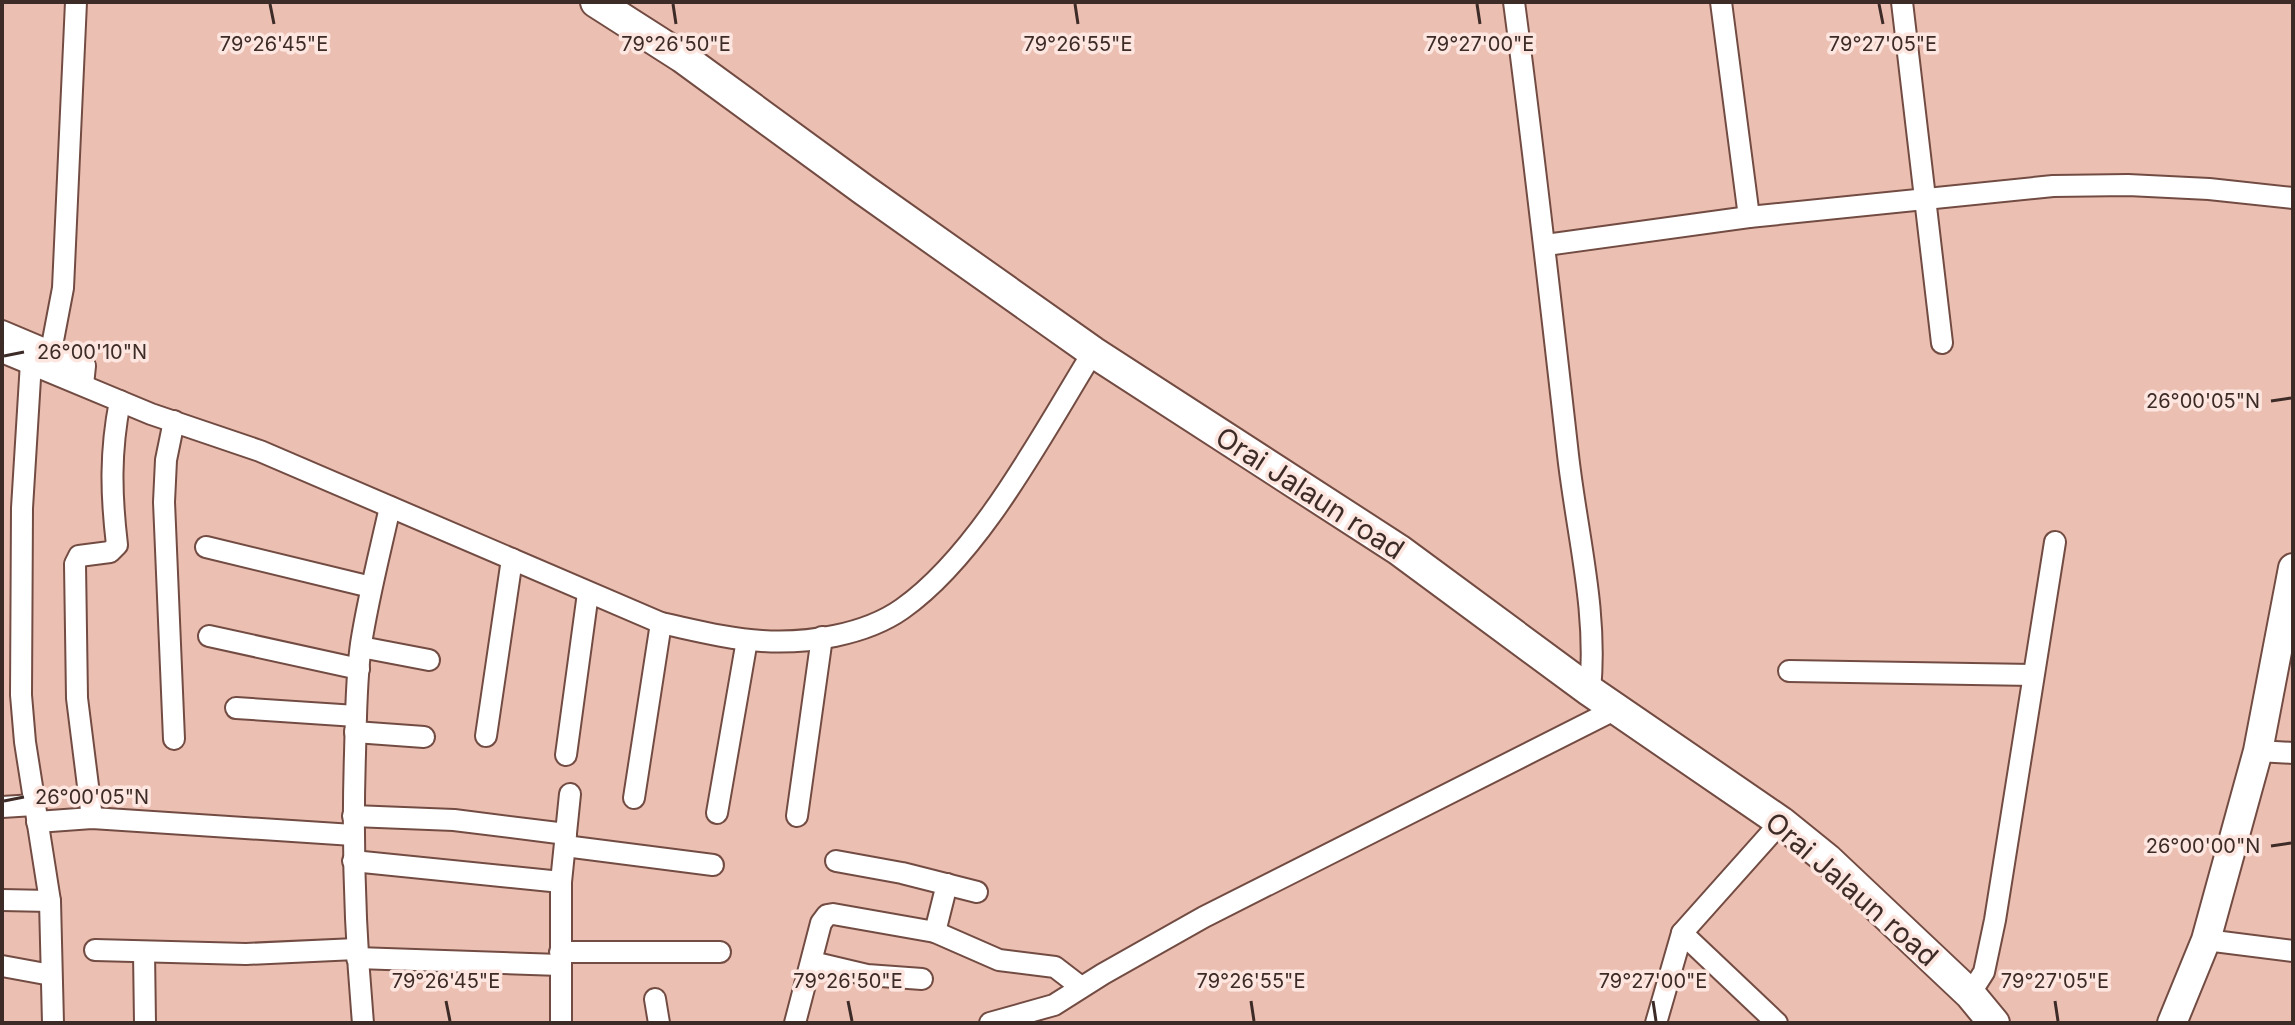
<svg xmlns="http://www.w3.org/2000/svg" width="2295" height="1025" viewBox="0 0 2295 1025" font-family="Inter,sans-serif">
<rect width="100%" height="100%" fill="#ecbfb3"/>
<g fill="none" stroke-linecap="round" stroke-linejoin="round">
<g stroke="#724c42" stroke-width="24">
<g id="street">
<path d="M1514,2c20,151 37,302 54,453 9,80 30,155 22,236"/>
<polyline points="1721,2 1749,217"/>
<polyline points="1902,2 1942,343"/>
<polyline points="1546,245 1749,217 2053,186 2128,185 2209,189 2293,198"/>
<polyline points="2,331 85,366 83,385"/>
<polyline points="51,351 63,288 76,2"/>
<path d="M2,352l149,62 109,37 401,172c33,7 67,16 101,18 45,3 103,-6 140,-32 78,-55 141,-176 191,-257"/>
<polyline points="31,362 22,508 21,695 25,742 50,901 53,1023"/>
<polyline points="174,421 166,460 164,502 174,739"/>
<polyline points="206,547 371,587"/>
<polyline points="209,636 359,669"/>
<polyline points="361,647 429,660"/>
<polyline points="1789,671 2033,675"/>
<polyline points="236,708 356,716"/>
<polyline points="355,732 424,737"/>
<polyline points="486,736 512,559"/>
<polyline points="2258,751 2293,753"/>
<polyline points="566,755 588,593"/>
<polyline points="634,798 661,623"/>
<polyline points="2,807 34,805"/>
<polyline points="717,813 747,640"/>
<polyline points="353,816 454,820 566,834"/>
<polyline points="797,816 822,637"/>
<path d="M92,818l-15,-120 -2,-134 4,-8 31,-4 7,-7c-6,-51 -7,-93 3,-144"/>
<polyline points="37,822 92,818 353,835"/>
<polyline points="565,846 713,865"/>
<polyline points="353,861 561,882"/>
<polyline points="836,861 902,873 977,892"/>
<polyline points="2,900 50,901"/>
<polyline points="935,932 947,884"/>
<polyline points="1682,933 1777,1023"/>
<polyline points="2206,940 2293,951"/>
<polyline points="95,950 246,954 356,949"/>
<polyline points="144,952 145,1023"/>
<polyline points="560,952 720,952"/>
<polyline points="357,958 560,965"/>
<polyline points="812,962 867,975 922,979"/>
<polyline points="2,966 51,975"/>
<polyline points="1970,994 1984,972 1995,920 2055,542"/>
<polyline points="655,999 659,1023"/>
<path d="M363,1023c-8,-90 -11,-179 -8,-269 1,-36 1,-74 6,-110 7,-46 19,-92 29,-137"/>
<polyline points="561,1023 561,882 570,794"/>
<polyline points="795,1023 821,923 827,915 833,914 935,932 999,960 1055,967 1081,987"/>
<polyline points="990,1023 1054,1005 1103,974 1204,917 1618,708"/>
<polyline points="1656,1023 1682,933 1781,822"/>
</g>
</g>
<g stroke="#724c42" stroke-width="32">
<polyline id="secondary" points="2172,1023 2206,940 2258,751 2293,568"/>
</g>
<g stroke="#724c42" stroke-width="34">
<polyline id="primary" points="596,2 682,57 864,190 1093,352 1399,550 1590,691 1781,822 1828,860 1970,994 1994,1023"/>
</g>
<use href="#street" stroke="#fff" stroke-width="20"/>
<use href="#secondary" stroke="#fff" stroke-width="28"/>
<use href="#primary" stroke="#fff" stroke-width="30"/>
</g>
<path fill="none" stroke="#3d2b27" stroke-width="3" d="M270,4l4,20M673,4l3,20M1075,4l3,20M1477,4l3,20M1879,4l4,20M4,356l20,-4M2271,401l20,-3M4,801l20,-4M2271,846l20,-3M446,1001l4,20M848,1001l4,20M1251,1001l3,20M1653,1001l3,20M2055,1001l3,20"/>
<g text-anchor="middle" stroke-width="7" stroke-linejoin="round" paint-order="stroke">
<g font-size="28" fill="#3d2b27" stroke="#fde6df">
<text transform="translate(1310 493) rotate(33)" y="10">Orai Jalaun road</text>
<text transform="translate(1852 889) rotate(41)" y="10">Orai Jalaun road</text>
</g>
</g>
<g font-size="20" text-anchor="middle" fill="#3d2b27" stroke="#fde6df" stroke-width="7" stroke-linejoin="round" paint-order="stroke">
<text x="274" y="51">79°26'45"E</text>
<text x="676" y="51">79°26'50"E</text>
<text x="1078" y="51">79°26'55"E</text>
<text x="1480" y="51">79°27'00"E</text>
<text x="1883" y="51">79°27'05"E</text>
<text x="92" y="359">26°00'10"N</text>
<text x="2203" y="408">26°00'05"N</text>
<text x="92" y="804">26°00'05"N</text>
<text x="2203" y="853">26°00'00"N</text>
<text x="446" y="988">79°26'45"E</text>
<text x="848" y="988">79°26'50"E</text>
<text x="1251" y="988">79°26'55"E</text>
<text x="1653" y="988">79°27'00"E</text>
<text x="2055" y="988">79°27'05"E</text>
</g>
<rect width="2295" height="1025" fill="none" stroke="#3d2b27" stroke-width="8"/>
</svg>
